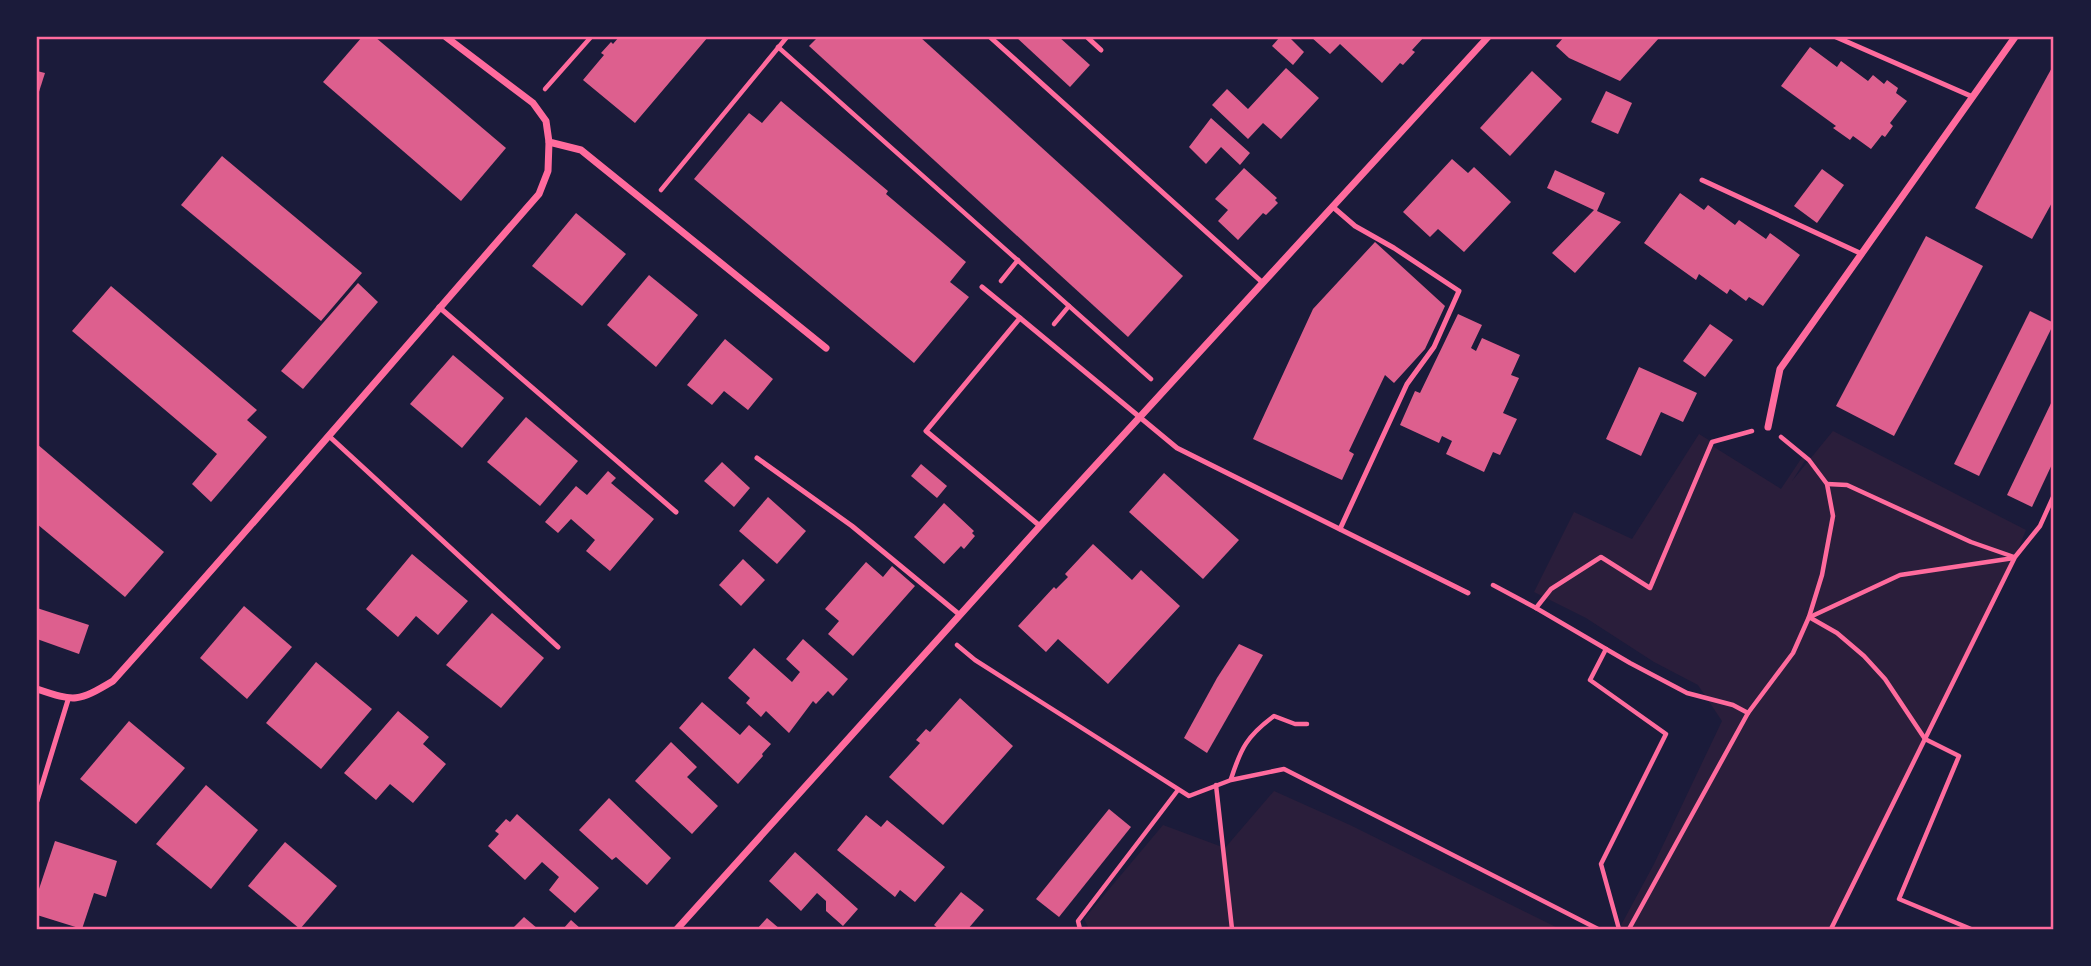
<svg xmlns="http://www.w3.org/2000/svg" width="2091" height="966" viewBox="0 0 2091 966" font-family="Bitter,serif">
<rect width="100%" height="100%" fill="#1b1b3a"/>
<g fill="#2a1e3b">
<polygon points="1833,431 2026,530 2015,557 1831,929 1619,929 1654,864 1722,721 1698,685 1654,662 1586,618 1534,592 1574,512 1632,539 1699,434 1712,442 1714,447 1781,489 1805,453 1808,456 1792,481"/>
<polygon points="1274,791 1350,825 1560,929 1089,929 1084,919 1163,825 1225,848"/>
</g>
<g fill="#dd5f8e">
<polygon points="362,37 375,37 506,148 461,201 323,82"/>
<polygon points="619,37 708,37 635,123 583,80 604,55 601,53 611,42 613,44"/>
<polygon points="818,37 920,37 1183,276 1128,337 809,46"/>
<polygon points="1016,37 1059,37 1090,65 1070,87"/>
<polygon points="1280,37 1289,37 1304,52 1293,65 1272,46"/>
<polygon points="1311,37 1424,37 1412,50 1415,52 1403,65 1400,63 1382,83 1340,44 1330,54"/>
<polygon points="1564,37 1660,37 1620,81 1569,58 1556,46"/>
<polygon points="1810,47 1837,67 1841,61 1868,81 1873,75 1884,84 1887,80 1898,88 1896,93 1907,101 1890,123 1893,126 1885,137 1882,135 1871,149 1853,136 1850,140 1833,128 1836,126 1781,86"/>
<polygon points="2054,64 2054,199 2032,239 1975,208"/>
<polygon points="1286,68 1319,98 1281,139 1263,123 1248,139 1212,105 1227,89 1248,109"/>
<polygon points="37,71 45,73 37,98"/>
<polygon points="1532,71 1562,99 1510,156 1480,128"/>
<polygon points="1606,91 1632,103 1618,134 1591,122"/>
<polygon points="781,101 888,191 886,194 966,262 950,282 969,297 914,363 694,179 749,113 762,123"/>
<polygon points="1211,118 1250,153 1240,165 1221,147 1206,164 1189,147"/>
<polygon points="222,156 362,273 321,321 181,205"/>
<polygon points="1452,159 1468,173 1474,167 1511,202 1464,252 1438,229 1430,237 1403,212"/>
<polygon points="1244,168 1277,198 1275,200 1278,203 1266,215 1263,213 1238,240 1218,221 1228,210 1215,199"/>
<polygon points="1822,169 1844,185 1817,223 1794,206"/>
<polygon points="1555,170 1605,193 1597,211 1621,222 1575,273 1552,253 1594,210 1547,188"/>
<polygon points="1680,193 1704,210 1708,205 1735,225 1739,220 1766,239 1770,233 1800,255 1763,306 1749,297 1746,301 1730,289 1727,294 1699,274 1696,280 1644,243"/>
<polygon points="576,213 626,254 582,306 532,266"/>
<polygon points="1926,236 1983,266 1894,436 1836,406"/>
<polygon points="1375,242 1445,306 1425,349 1394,383 1385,375 1349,451 1354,454 1342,480 1253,439 1313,309"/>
<polygon points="649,275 698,315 656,367 607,325"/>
<polygon points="358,283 378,302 303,389 281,371"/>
<polygon points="111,286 257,410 247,420 267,437 211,502 192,484 217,454 72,331"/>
<polygon points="2030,311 2054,323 1979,476 1954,464"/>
<polygon points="1458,314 1482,325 1471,348 1476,351 1482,338 1520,355 1511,375 1519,378 1503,413 1517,419 1500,455 1493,452 1484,472 1446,454 1452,441 1442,436 1439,443 1400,425 1415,391 1420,393"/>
<polygon points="1710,324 1733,340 1705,377 1683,361"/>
<polygon points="725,339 773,379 748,410 724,391 712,405 687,385"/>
<polygon points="453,355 504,398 462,448 410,404"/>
<polygon points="1639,367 1697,393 1683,422 1661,412 1641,456 1606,439"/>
<polygon points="2054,397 2054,460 2032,507 2007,495"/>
<polygon points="526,417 578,461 540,506 487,462"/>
<polygon points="37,444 164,552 125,597 37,524"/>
<polygon points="722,462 750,488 734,507 704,481"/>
<polygon points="921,464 947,486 937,498 911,476"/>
<polygon points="608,471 616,478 611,483 654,519 610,571 586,551 595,540 571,519 558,533 545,522 576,486 587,495"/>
<polygon points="1164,473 1239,540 1203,579 1129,512"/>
<polygon points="768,497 806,531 777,564 739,531"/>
<polygon points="944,503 974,531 972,533 975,536 964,549 961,546 944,564 914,537"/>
<polygon points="1093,544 1132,580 1141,570 1180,606 1108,684 1058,639 1046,652 1018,626 1054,587 1056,589 1068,577 1065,574"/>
<polygon points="412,554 468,601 438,635 416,616 398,637 366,609"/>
<polygon points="743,559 765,580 741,606 719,585"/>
<polygon points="866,562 883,577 892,566 915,586 853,656 828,634 839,621 825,609"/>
<polygon points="244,606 292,647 247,699 200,658"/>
<polygon points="37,608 89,625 79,654 37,639"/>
<polygon points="492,613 544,658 501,708 446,665"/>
<polygon points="803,639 848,679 833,696 828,691 816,704 813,701 789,733 766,711 761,717 746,703 750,698 728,678 754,648 792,682 800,672 786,659"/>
<polygon points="1239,644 1263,655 1207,753 1184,738 1217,678"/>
<polygon points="316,662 372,709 321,769 266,723"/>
<polygon points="960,698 1013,746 943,825 889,777 920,743 916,740 926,729 930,732"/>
<polygon points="702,702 740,735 749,725 771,744 762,754 763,756 738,784 679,728"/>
<polygon points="398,711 429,737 423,744 446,764 413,803 390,784 376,800 344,773"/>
<polygon points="129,721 185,768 136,824 80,779"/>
<polygon points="671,742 697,767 687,777 718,806 692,834 635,781"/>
<polygon points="206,785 258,830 211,889 156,844"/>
<polygon points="609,798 671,858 647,885 616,857 612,860 579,830"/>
<polygon points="1109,809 1131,827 1059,917 1036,899"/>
<polygon points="517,814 599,888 575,913 549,890 559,877 542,862 525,880 488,846 499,834 495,831 506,819 510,822"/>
<polygon points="866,815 881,827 887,820 945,867 915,902 900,890 895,897 837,850"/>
<polygon points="55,841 117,861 106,897 94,893 82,929 37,915 37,895"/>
<polygon points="285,842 337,886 300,929 248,886"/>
<polygon points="795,852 858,909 843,926 826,911 826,901 817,893 801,911 769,881"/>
<polygon points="961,892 984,910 968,929 939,929 934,925"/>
<polygon points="524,917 538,929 512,929"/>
<polygon points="767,918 780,929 757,929"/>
<polygon points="571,920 581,929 563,929"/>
</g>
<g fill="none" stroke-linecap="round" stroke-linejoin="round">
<g stroke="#ff6b9d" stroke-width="4.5">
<polyline points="778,47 1151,379"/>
<polyline points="545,89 591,37"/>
<polyline points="661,190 787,37"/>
<polyline points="1001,281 1018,260"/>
<polyline points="1054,324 1069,306"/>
<polyline points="1827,484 1847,485 1971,542 2014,557"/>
<polyline points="1493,585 1536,608 1630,663 1687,693 1733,705 1748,713"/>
<polyline points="1536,608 1551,589 1601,557 1650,588 1712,442 1752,431"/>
<polyline points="1809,617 1837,633 1864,656 1885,679 1925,739 1959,756 1899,899 1971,929"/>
<polyline points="1810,617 1900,575 2014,558"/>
<polyline points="957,645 975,660 1189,796 1231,780 1284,769 1598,929"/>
<polyline points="1606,649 1590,680 1666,734 1601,864 1619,929"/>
<path d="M1231,779c10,-31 16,-43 43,-63l21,8h12"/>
<polyline points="1216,785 1232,929"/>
<polyline points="1080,929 1078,921 1178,790"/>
<polyline points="1629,929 1748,713 1793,653 1809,617 1822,575 1833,516 1827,484 1809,460 1781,437"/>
<polyline points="1831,929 2015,557 2040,526 2054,495"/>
</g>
<g stroke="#ff6b9d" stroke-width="5">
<polyline points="990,37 1263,283"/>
<polyline points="1087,37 1101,50"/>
<polyline points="1836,37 1973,97"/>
<polyline points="1702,180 1862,254"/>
<polyline points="1333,207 1355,226 1394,248 1459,291 1434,347 1407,384 1340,529"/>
<polyline points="982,287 1020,318"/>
<polyline points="439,307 676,512"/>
<polyline points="330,437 558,647"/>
<polyline points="757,458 852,526 960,615"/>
<polyline points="1040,526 926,431 1020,318 1177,448 1468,593"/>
<polyline points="37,801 68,700"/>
</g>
<g stroke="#ff6b9d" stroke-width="7">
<polyline points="446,37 533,103 546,121 549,142 581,150 826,348"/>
<polyline points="1768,427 1780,369 2015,37"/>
<path d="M37,689c38,13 41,13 76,-8 144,-160 284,-325 426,-487l9,-23 1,-29"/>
<polyline points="677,929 1040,526 1488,37"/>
</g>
</g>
<rect width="2091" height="966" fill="none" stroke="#1b1b3a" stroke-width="77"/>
<rect x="38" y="38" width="2014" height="890" fill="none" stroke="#ff6b9d" stroke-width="2.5"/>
</svg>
